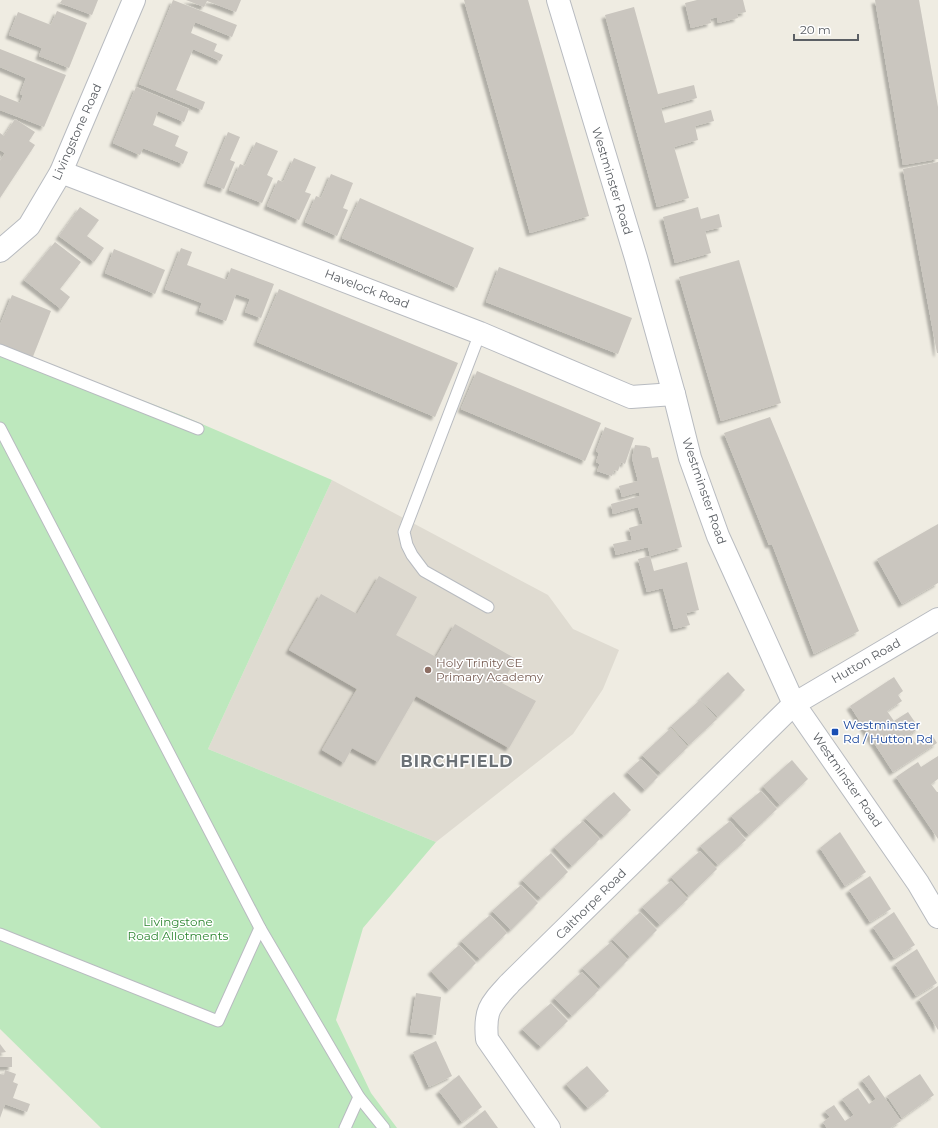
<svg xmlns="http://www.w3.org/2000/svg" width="938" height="1128" viewBox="0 0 938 1128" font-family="Montserrat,sans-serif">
<defs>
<filter id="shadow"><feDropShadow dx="-3.5" dy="3.5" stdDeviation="1" flood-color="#0004"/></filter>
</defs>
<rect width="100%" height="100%" fill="#efece2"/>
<polygon fill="#dfdbd1" points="332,480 548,595 573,629 619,650 603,689 573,734 436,842 208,749"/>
<polygon fill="#bde8bd" points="0,346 181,415 332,480 208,749 436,842 363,928 336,1020 371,1093 397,1128 101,1128 0,1029"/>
<g fill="#cac6bf" filter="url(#shadow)">
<polygon points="62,0 98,0 92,15 60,3"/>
<polygon points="173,0 237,25 232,37 195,22 191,33 217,44 214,51 223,55 220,61 193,49 176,90 205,102 202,110 139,84"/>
<polygon points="186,0 241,0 236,12 207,1 204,7"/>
<polygon points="464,0 528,0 589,216 530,233"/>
<polygon points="697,0 743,0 746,12 737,14 738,18 718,23 717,17 710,19 711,23 691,28 685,3"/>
<polygon points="875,0 919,0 938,107 938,159 903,165"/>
<polygon points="634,7 658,94 694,85 697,98 661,108 665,123 711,110 714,121 695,126 698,140 674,147 689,198 657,207 605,15"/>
<polygon points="57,11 87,23 69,68 39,56 42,48 9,35 18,12 51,25"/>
<polygon points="0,49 66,75 44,127 0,110 0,95 20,103 23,95 20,94 26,78 0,67"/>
<polygon points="136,87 189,109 184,122 158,111 153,125 179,136 175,146 188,152 183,164 143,148 140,155 113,143"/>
<polygon points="15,119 35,132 29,141 35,145 0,198 0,161 5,153 0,150 0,133 4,136"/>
<polygon points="228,132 240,137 230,160 235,162 224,189 207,183"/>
<polygon points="256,142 278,151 267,175 273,178 262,203 229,190 240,164 245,166"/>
<polygon points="294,158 316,167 305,192 311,194 299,220 267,206 278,180 283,182"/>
<polygon points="938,162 938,353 937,353 903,169"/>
<polygon points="331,174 353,183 343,208 348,210 337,236 305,222 316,196 321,198"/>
<polygon points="360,198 474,248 457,288 342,238"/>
<polygon points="80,207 99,220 87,236 104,248 94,262 59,236"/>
<polygon points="698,207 701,219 719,214 722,227 705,231 711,253 675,263 663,217"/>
<polygon points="55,242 81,262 60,289 70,297 61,309 24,280"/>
<polygon points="181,248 192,252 187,265 227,280 231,268 274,284 261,318 245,312 250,299 236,294 226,321 199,311 202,303 165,289"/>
<polygon points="114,249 165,270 155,294 105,273"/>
<polygon points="739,260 781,403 721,421 679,277"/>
<polygon points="499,267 632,318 618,354 486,302"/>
<polygon points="279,289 458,363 435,417 257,342"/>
<polygon points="12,295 51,311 32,359 0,346 0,325"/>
<polygon points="477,371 601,423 585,461 461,409"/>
<polygon points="770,417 859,631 814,654 772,544 769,545 724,433"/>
<polygon points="605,427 634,438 625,464 621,462 618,471 614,470 612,476 597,471 600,464 596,462 599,453 596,451"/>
<polygon points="635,445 646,446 650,448 652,458 658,457 682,547 650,556 654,571 687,562 699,610 686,613 690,625 674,629 663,588 647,592 638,559 650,556 648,547 616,555 613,544 632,540 629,528 643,524 638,507 613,514 611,504 640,496 639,492 622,497 619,486 638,481 632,458"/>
<polygon points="938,524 938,583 902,604 877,559"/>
<polygon points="379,576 417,597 396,635 436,657 455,624 516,659 502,683 536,701 509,748 416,696 378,762 352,748 344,763 322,750 357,689 289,650 321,594 357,614"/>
<polygon points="728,672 745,690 718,717 700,699"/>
<polygon points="894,677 903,691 898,695 902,701 887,711 894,721 908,712 919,728 905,738 908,743 913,740 917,745 932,735 937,743 893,772 850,706"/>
<polygon points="700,700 717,719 689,745 671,726"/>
<polygon points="671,728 688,747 661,773 642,755"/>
<polygon points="938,756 938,779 931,784 937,792 938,792 938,839 896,777 918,762 921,767"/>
<polygon points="641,759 658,777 645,790 627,772"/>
<polygon points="792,760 808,779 780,805 763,786"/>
<polygon points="761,791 777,809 749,835 731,816"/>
<polygon points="614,792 631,810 604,836 585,818"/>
<polygon points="583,821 600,839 572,866 554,847"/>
<polygon points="730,821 746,840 718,865 700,846"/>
<polygon points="840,832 866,872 845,886 820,848"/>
<polygon points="700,851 717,869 689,896 671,877"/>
<polygon points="551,853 568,872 541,898 522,880"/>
<polygon points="870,876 891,909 870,922 849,890"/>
<polygon points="671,881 688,899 660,925 642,907"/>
<polygon points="521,885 538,903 511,930 492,911"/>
<polygon points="640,912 657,930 630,957 612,939"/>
<polygon points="894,912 915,945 894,958 873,927"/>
<polygon points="490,915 507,933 480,959 461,941"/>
<polygon points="611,942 628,960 601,987 582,968"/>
<polygon points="459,945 476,963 449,990 431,971"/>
<polygon points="917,949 937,983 916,996 895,964"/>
<polygon points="582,972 599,990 572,1016 554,998"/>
<polygon points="938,986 938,1030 919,999"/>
<polygon points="416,993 441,997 436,1035 410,1032"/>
<polygon points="551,1003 568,1021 541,1047 522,1029"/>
<polygon points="436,1041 452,1076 429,1087 413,1052"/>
<polygon points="0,1044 6,1052 0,1053"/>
<rect x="0" y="1057" width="12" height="10"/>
<polygon points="587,1066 609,1091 588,1108 566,1084"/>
<polygon points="5,1070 16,1074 13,1082 18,1084 13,1098 30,1104 27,1112 5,1104 0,1118 0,1074 4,1075"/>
<polygon points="920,1074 934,1095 902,1118 887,1096"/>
<polygon points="459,1075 482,1107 462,1122 439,1091"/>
<polygon points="869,1075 901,1121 890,1128 827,1128 823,1122 830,1117 825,1111 834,1105 845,1121 854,1115 842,1099 858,1088 869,1104 876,1099 862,1080"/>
<polygon points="485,1110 498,1128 466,1128 465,1126"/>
</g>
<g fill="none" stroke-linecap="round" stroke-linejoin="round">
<g stroke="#b8bbc0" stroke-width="13">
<g id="service">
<polyline points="480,333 404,532 407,545 412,555 424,571 488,607"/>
<polyline points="0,350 198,429"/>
<polyline points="0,428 260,928 359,1097 384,1128"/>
<polyline points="0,934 218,1021 260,928"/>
<polyline points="345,1128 359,1097"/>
</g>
</g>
<g stroke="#b8bbc0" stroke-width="24">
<g id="minor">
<polyline points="558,0 636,258 674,394 690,458 718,536 794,704 918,883 938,917"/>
<polyline points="61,172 480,333 631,397 674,394"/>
<polyline points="0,251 29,226 61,172 134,0"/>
<path d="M549,1128l-62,-89c-3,-30 4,-35 23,-56l284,-279 144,-85"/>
</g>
</g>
<use href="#service" stroke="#fff" stroke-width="11"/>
<use href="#minor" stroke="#fff" stroke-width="22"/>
</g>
<circle fill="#8d6e63" stroke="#fff" stroke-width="1.5" cx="428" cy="670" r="4"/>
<rect fill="#1a4fb4" stroke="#fff" stroke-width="1.5" x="831" y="728" width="8" height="8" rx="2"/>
<g text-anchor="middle" stroke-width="3" stroke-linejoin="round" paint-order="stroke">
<g font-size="12" fill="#5b5f64" stroke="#fff">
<text transform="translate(77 132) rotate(-66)" y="4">Livingstone Road</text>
<text transform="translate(612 181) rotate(73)" y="4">Westminster Road</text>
<text transform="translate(367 289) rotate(21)" y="4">Havelock Road</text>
<text transform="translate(704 491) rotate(71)" y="4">Westminster Road</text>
<text transform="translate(866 661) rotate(-30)" y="4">Hutton Road</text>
<text transform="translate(847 780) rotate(55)" y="4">Westminster Road</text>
<text transform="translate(591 904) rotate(-45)" y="4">Calthorpe Road</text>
</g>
<g font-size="12" fill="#785e54" stroke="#fff" text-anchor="start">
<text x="436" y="667">Holy Trinity CE<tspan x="436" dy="14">Primary Academy</tspan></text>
</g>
<g font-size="12" fill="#164399" stroke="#fff" text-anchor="start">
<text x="843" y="729">Westminster<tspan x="843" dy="14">Rd / Hutton Rd</tspan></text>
</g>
<g font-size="12" fill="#2e8732" stroke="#fff">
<text x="178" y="926">Livingstone<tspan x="178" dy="14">Road Allotments</tspan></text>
</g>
<g font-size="16" font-weight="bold" letter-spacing="1" fill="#6b7176" stroke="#fff">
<text x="457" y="767">BIRCHFIELD</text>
</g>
</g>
<path d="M794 34v6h64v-6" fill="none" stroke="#5b5f64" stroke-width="2"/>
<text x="800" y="34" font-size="12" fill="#5b5f64" stroke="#ffffff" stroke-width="3" paint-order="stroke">20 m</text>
</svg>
